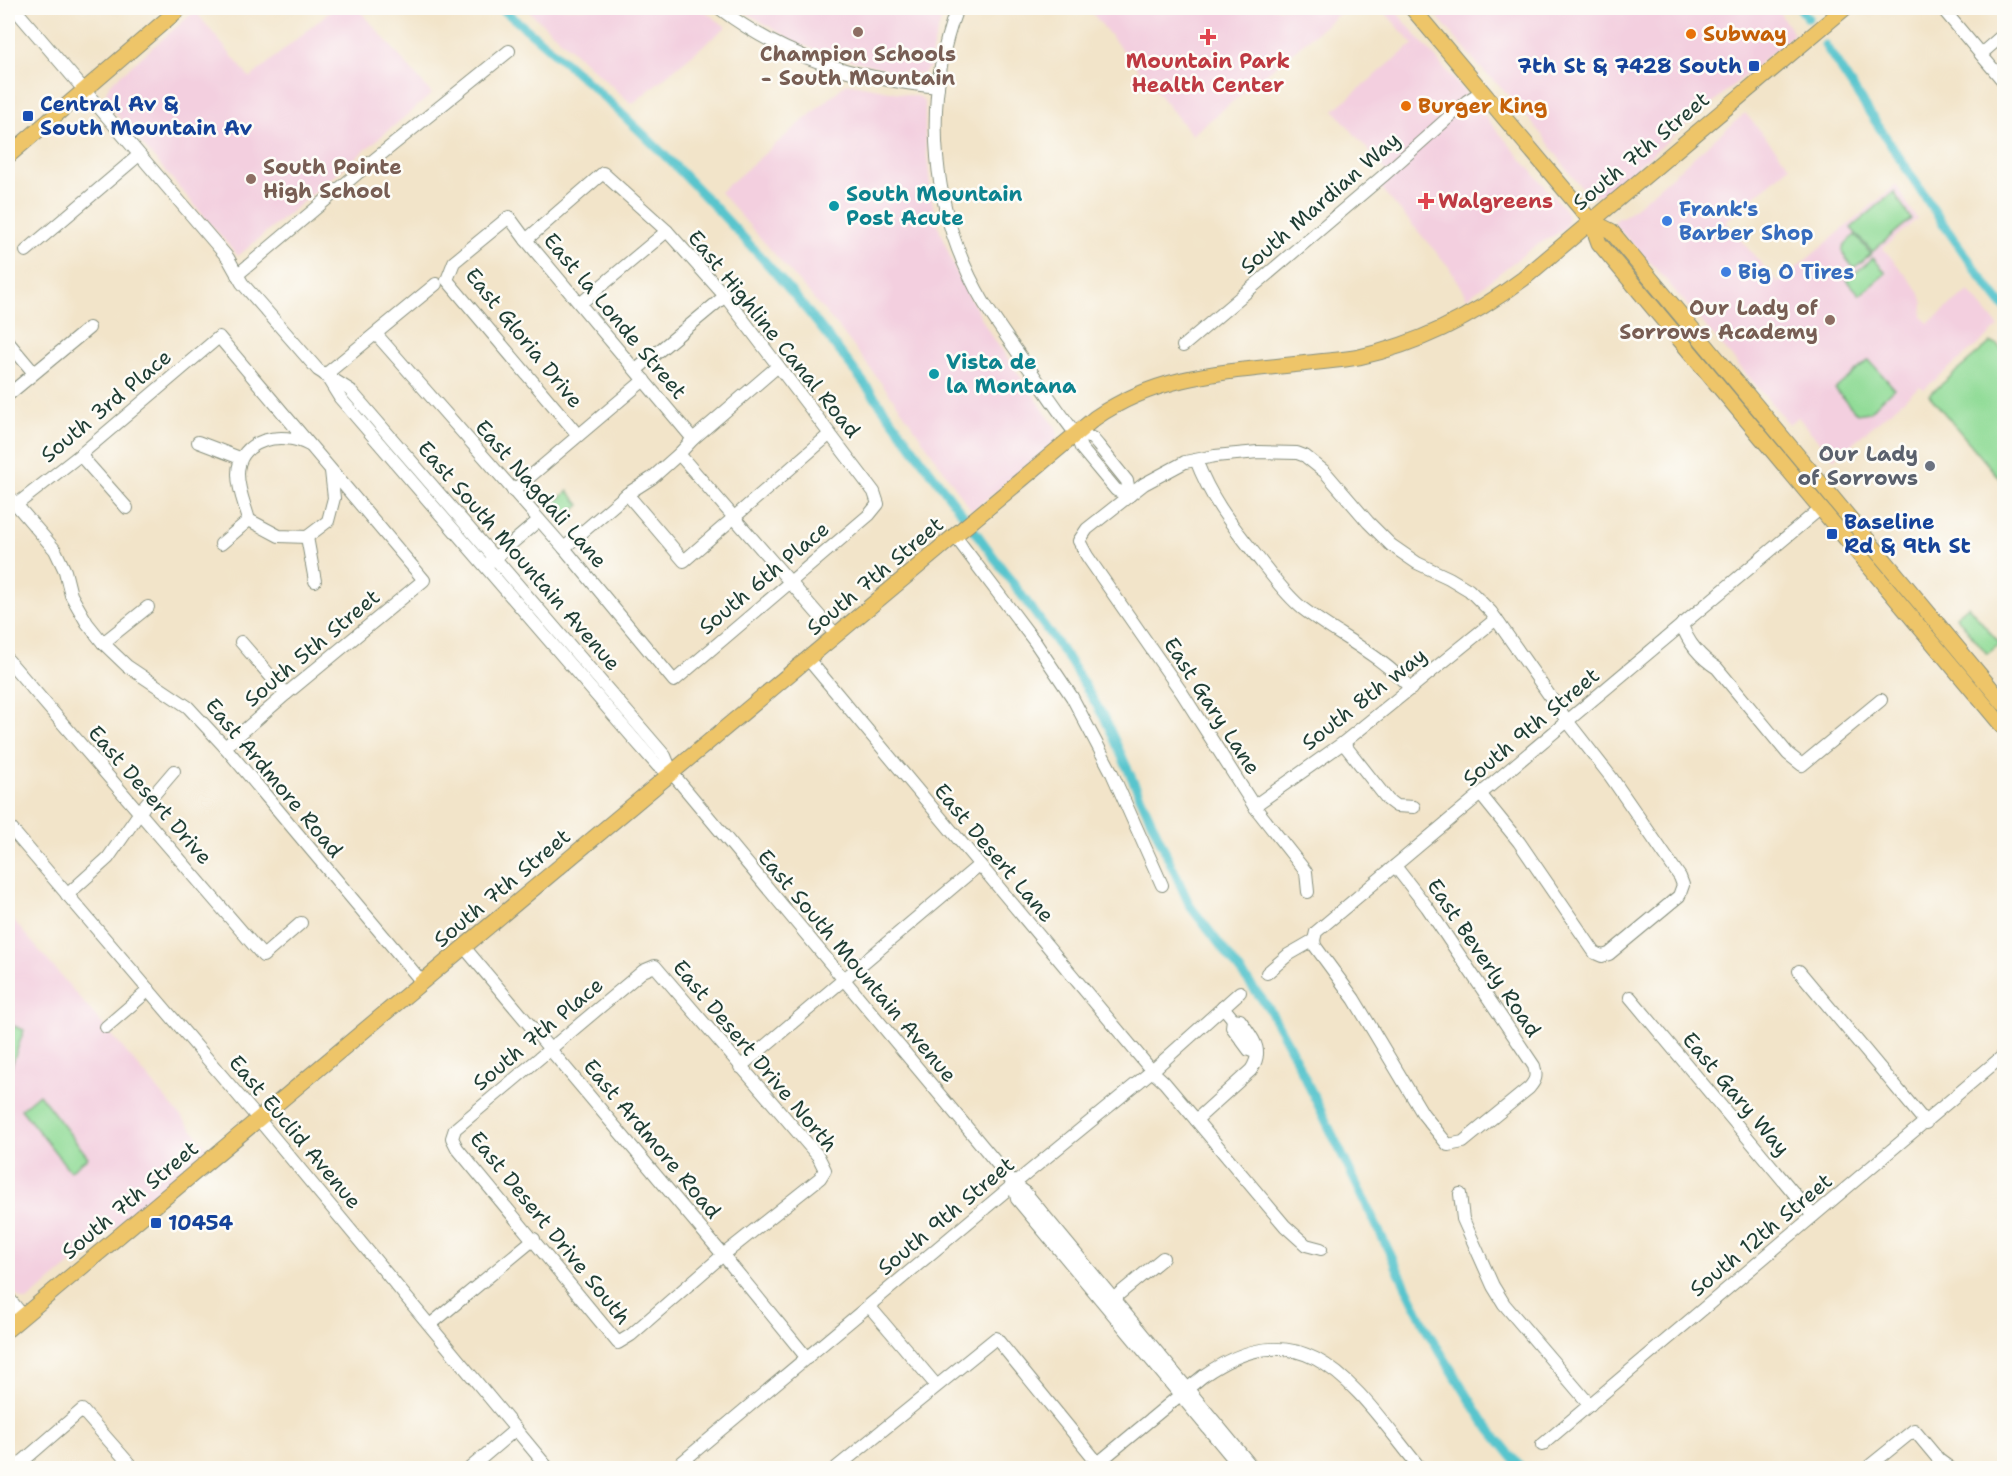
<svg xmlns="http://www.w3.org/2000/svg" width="2012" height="1476" viewBox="0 0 2012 1476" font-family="'Shantell Sans',sans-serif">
<rect width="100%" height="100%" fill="#fdfcf7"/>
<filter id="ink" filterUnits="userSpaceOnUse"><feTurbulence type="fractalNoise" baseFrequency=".0167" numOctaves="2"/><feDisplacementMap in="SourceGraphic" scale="12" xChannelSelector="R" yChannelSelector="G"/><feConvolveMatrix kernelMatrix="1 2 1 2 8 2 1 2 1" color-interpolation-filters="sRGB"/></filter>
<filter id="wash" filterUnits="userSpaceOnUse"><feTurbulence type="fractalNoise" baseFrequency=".008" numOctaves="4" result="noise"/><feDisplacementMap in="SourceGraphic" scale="24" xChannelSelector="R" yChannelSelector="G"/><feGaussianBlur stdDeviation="1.35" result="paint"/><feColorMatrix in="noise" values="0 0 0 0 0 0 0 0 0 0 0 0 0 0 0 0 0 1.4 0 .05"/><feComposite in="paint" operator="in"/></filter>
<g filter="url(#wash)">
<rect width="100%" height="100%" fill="#f2e4c9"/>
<g fill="#f3cfdf">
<polygon points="334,8 358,8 432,94 238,256 106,102 106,92 110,84 195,11 250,78"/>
<polygon points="525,8 701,8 726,27 632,104"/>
<polygon points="738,8 945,8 933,47 930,67 922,74 892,70 825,54 796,42"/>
<polygon points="1088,8 1346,8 1192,135"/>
<polygon points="1381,8 1393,8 1566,211 1568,216 1566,226 1560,232 1532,248 1467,298 1449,267 1378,185 1389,175 1334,110 1413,44"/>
<polygon points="1430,8 1776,8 1794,34 1605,194 1592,197 1587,194 1571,175 1541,133 1508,94 1485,73"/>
<polygon points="847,83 920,97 923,100 925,104 925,138 932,201 939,228 956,272 988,330 1057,429 1058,435 1055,442 972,511 898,405 840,329 720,192"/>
<polygon points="1745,113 1790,166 1725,222 1778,283 1896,185 1917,219 1883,248 1919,291 1923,304 1922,317 1928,323 1969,291 1999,327 1924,389 1920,386 1834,459 1798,417 1789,424 1657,270 1614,224 1617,217 1624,217"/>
<polygon points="8,914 209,1149 27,1301 19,1298 8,1284"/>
</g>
<g fill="#92dc98" stroke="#588c66" stroke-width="1.5">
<polygon points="1894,192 1911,219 1872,252 1851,228"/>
<path d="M1855,235l16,19 -17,14c-14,-16 -17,-19 1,-33z"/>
<polygon points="1873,258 1886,273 1860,295 1847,280"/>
<polygon points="1990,343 1997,344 2004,353 2004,484 1929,395"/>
<polygon points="1869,360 1894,388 1869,412 1857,414 1835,389"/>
<polygon points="568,491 580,505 563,520 551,506"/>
<polygon points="1968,606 2000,644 1987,654 1956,616"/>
<polygon points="8,1024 24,1030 11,1067 8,1065"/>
<polygon points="39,1094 88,1157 70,1171 21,1109"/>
</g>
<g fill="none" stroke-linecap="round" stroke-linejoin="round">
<g stroke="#58c5cd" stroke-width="9">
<path d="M501,8c106,86 205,184 294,288 61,72 115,150 172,224"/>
<polyline points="1800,8 1808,18"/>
<polyline points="1825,45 1939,218 1989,288 2004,307"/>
<polyline points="974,530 1069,660 1105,719 1190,906 1268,1007 1289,1045 1429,1334 1484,1422 1521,1468"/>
</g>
</g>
</g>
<g filter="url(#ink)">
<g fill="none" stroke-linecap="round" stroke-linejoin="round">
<g stroke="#88907e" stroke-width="14">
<g id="minor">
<polyline points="14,8 228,258 242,283 318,370 350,390 665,756 672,773 1014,1184 1025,1192 1253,1468"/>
<path d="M719,8c67,51 136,70 219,79"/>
<path d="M957,8c-36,96 -26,206 27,295 14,22 29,43 44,64 16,22 31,46 48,67l5,14 35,42 14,5"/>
<polyline points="1942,8 2004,82"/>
<polyline points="1981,54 2004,34"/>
<polyline points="26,251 139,155"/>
<polyline points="237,275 359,172 509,51"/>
<polyline points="581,303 667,231"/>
<polyline points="376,334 564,548 674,681 869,515 878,504 874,492 725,296 667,231 603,173 526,240"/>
<polyline points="8,342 34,373"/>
<polyline points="1183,346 1383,176 1467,101 1483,91"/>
<polyline points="636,370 725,296"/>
<polyline points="325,375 436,284"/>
<polyline points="327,377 340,398 635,740 658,766 672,773"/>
<polyline points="8,395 89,328"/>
<polyline points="1076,434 1092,438 1098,445 1127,481 1130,495"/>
<polyline points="578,435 447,280 454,262 509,217 526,240 693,439"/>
<polyline points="198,442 240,458"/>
<path d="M309,445c-26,-15 -71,-6 -71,29 0,16 7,31 11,46l30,16 28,1 21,-16 6,-23 -3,-27"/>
<polyline points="679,454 836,635"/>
<polyline points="80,455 127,508"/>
<path d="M1196,460c17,44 38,67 66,103 13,16 24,32 40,45 36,28 78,46 109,81"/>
<polyline points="513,491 644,380"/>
<polyline points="627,494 684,561 830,434"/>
<polyline points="8,495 55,550 65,571 71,595 87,623 103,643 127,666 188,707 225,747 422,982"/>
<polyline points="16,505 80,455 219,337 424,580 286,694 225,747"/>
<polyline points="955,536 1035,642 1072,697 1111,771 1162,885"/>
<polyline points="307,537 315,581"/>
<polyline points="221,544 249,520"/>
<polyline points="564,548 627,494 652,478 679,454 693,439 778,366"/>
<polyline points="490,562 539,520"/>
<path d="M1682,624c5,18 19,34 35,44l71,86 14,11 79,-65"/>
<polyline points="241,642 286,694"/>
<polyline points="103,643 148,607"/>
<polyline points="808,659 1152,1071 1164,1082 1285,1226 1306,1245 1321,1249"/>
<polyline points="8,660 263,956 301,923"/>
<polyline points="1343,743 1388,800 1396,806 1414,807"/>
<polyline points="1254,806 1343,743 1496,619"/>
<polyline points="8,825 250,1109 548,1468"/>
<polyline points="1308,892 1306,872 1254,806 1182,693 1087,556 1079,541 1087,529 1144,484 1185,462 1215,456 1258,452 1297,453 1305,456 1325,472 1368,522 1391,545 1417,563 1449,578 1469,590 1491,612 1568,722 1611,777 1680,877 1683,885 1679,896 1609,954 1602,956 1595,953 1519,842 1481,795"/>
<polyline points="67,895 108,858 145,805 174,771"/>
<path d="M1314,940l1,6 39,53 69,115 25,31 15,-3 66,-54c7,-8 8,-12 5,-22l-107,-159 -32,-41"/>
<polyline points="464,947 723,1255 807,1358"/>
<polygon points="655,966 818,1156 825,1170 820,1178 723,1255 631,1335 618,1343 457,1148 452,1138 455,1129 643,971"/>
<polyline points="1799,971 1926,1123"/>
<polyline points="1267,973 1288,955 1314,940 1316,932 1821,508"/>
<polyline points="1630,997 1813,1216"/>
<polyline points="1233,1019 1232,1027 1249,1050 1257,1053"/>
<polyline points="106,1027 149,990"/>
<polyline points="740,1067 978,866"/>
<path d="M1196,1120l55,-50c14,-21 1,-32 -11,-50l-7,-1 -10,-12"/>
<polyline points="1014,1184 1017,1199 1241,1468"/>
<polyline points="1460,1194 1463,1219 1493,1286 1504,1304 1590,1405"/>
<polyline points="8,1297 23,1316"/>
<polyline points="1108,1303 1163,1258"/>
<polyline points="869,1306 936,1385"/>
<polyline points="430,1325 534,1239"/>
<polyline points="1542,1445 2004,1055"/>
<polyline points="8,1455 15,1468"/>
<polyline points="15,1468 82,1410 133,1468"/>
<polyline points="470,1468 516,1429"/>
<polyline points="675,1468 1014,1184 1152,1071 1240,992"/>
<polyline points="836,1468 996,1338 1102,1468"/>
<path d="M1092,1468l111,-92c106,-74 156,18 217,92"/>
<polyline points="1867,1468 1914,1430 1939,1460 1950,1468"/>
</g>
</g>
<g stroke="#88907e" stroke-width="17">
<g id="major">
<polyline points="1412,8 1591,221 1599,243 2004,728"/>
<polyline points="8,156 180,8"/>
<polyline points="1591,221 1611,231 2004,704"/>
<path d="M8,1329l1087,-911c67,-46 136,-46 214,-55 17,-2 34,-3 50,-6 60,-13 116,-42 164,-78l322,-271"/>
</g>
</g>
<use href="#minor" stroke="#fff" stroke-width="12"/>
<use href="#major" stroke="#eec569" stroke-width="15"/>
</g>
</g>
<g fill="#8d6e63" stroke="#fdfcf7" stroke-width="2">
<circle cx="858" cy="32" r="6"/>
<circle cx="251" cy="179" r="6"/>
<circle cx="1830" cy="320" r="6"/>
</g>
<g fill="#e8710a" stroke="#fdfcf7" stroke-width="2">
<circle cx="1691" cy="34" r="6"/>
<circle cx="1406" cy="106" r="6"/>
</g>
<g fill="#e0444e" stroke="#fdfcf7" stroke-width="2">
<path d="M1205 28h6v6h6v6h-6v6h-6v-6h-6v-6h6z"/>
<path d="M1423 192h6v6h6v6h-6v6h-6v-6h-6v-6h6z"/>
</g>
<g fill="#1a4fb4" stroke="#fdfcf7" stroke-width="2">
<rect x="1748" y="60" width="12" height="12" rx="3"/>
<rect x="22" y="110" width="12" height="12" rx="3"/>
<rect x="1826" y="528" width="12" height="12" rx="3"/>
<rect x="150" y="1217" width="12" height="12" rx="3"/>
</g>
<g fill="#0f9aa8" stroke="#fdfcf7" stroke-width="2">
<circle cx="834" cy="206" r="6"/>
<circle cx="934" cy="374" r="6"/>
</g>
<g fill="#3f7fe0" stroke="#fdfcf7" stroke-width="2">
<circle cx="1667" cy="221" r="6"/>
<circle cx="1726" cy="272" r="6"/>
</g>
<circle fill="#6b7280" stroke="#fdfcf7" stroke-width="2" cx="1930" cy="466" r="6"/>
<g text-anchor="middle" stroke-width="5" stroke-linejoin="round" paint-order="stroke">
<g font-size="21" font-weight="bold" fill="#c56008" stroke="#fdfcf7" text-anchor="start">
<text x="1703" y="41">Subway</text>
<text x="1418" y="113">Burger King</text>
</g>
<g font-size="21" font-weight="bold" fill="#785e54" stroke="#fdfcf7">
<text x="858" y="61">Champion Schools<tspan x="858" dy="24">- South Mountain</tspan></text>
<text x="263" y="174" text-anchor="start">South Pointe<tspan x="263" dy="24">High School</tspan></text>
<text x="1818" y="315" text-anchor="end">Our Lady of<tspan x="1818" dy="24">Sorrows Academy</tspan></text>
</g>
<g font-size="21" font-weight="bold" fill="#be3a42" stroke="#fdfcf7">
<text x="1208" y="68">Mountain Park<tspan x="1208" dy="24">Health Center</tspan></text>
<text x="1438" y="208" text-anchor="start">Walgreens</text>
</g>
<g font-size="21" font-weight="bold" fill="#164399" stroke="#fdfcf7" text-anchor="start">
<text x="1742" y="73" text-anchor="end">7th St &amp; 7428 South</text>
<text x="40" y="111">Central Av &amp;<tspan x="40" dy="24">South Mountain Av</tspan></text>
<text x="1844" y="529">Baseline<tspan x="1844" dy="24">Rd &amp; 9th St</tspan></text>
<text x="168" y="1230">10454</text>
</g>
<g font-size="21" fill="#1f3d34" stroke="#fdfcf7">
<text transform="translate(1641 151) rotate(-40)" y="7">South 7th Street</text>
<text transform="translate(1320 203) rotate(-41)" y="7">South Mardian Way</text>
<text transform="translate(615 316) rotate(50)" y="7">East la Londe Street</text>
<text transform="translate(774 334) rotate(51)" y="7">East Highline Canal Road</text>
<text transform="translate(524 338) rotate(51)" y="7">East Gloria Drive</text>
<text transform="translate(106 406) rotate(-40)" y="7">South 3rd Place</text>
<text transform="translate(541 494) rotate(49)" y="7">East Nagdali Lane</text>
<text transform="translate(519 556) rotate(49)" y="7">East South Mountain Avenue</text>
<text transform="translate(875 576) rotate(-40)" y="7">South 7th Street</text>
<text transform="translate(764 578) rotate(-40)" y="7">South 6th Place</text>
<text transform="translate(312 648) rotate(-40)" y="7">South 5th Street</text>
<text transform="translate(1364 699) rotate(-38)" y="7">South 8th way</text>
<text transform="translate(1212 706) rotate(57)" y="7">East Gary Lane</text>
<text transform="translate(1531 727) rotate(-40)" y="7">South 9th Street</text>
<text transform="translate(274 778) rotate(50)" y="7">East Ardmore Road</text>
<text transform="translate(150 795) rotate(49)" y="7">East Desert Drive</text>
<text transform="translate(994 853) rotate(50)" y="7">East Desert Lane</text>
<text transform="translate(502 888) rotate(-40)" y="7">South 7th Street</text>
<text transform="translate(1484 958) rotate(56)" y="7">East Beverly Road</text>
<text transform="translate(857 966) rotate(50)" y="7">East South Mountain Avenue</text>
<text transform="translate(538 1034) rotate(-40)" y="7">South 7th Place</text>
<text transform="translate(755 1056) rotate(50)" y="7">East Desert Drive North</text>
<text transform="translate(1736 1094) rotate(50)" y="7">East Gary Way</text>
<text transform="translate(295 1132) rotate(50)" y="7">East Euclid Avenue</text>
<text transform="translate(652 1139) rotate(50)" y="7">East Ardmore Road</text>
<text transform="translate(130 1200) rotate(-40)" y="7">South 7th Street</text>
<text transform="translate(946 1216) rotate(-40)" y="7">South 9th Street</text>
<text transform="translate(550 1228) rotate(51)" y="7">East Desert Drive South</text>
<text transform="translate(1761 1235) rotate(-40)" y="7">South 12th Street</text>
</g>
<g font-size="21" font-weight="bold" fill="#0d838f" stroke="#fdfcf7" text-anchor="start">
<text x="846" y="201">South Mountain<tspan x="846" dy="24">Post Acute</tspan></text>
<text x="946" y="369">Vista de<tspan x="946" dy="24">la Montana</tspan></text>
</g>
<g font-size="21" font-weight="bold" fill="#366cbe" stroke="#fdfcf7" text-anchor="start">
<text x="1679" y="216">Frank's<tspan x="1679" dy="24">Barber Shop</tspan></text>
<text x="1738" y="279">Big O Tires</text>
</g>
<g font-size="21" font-weight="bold" fill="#5b616d" stroke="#fdfcf7" text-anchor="end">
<text x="1918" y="461">Our Lady<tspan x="1918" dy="24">of Sorrows</tspan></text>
</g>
</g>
<rect width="2012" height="1476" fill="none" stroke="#fdfcf7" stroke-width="30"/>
</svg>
